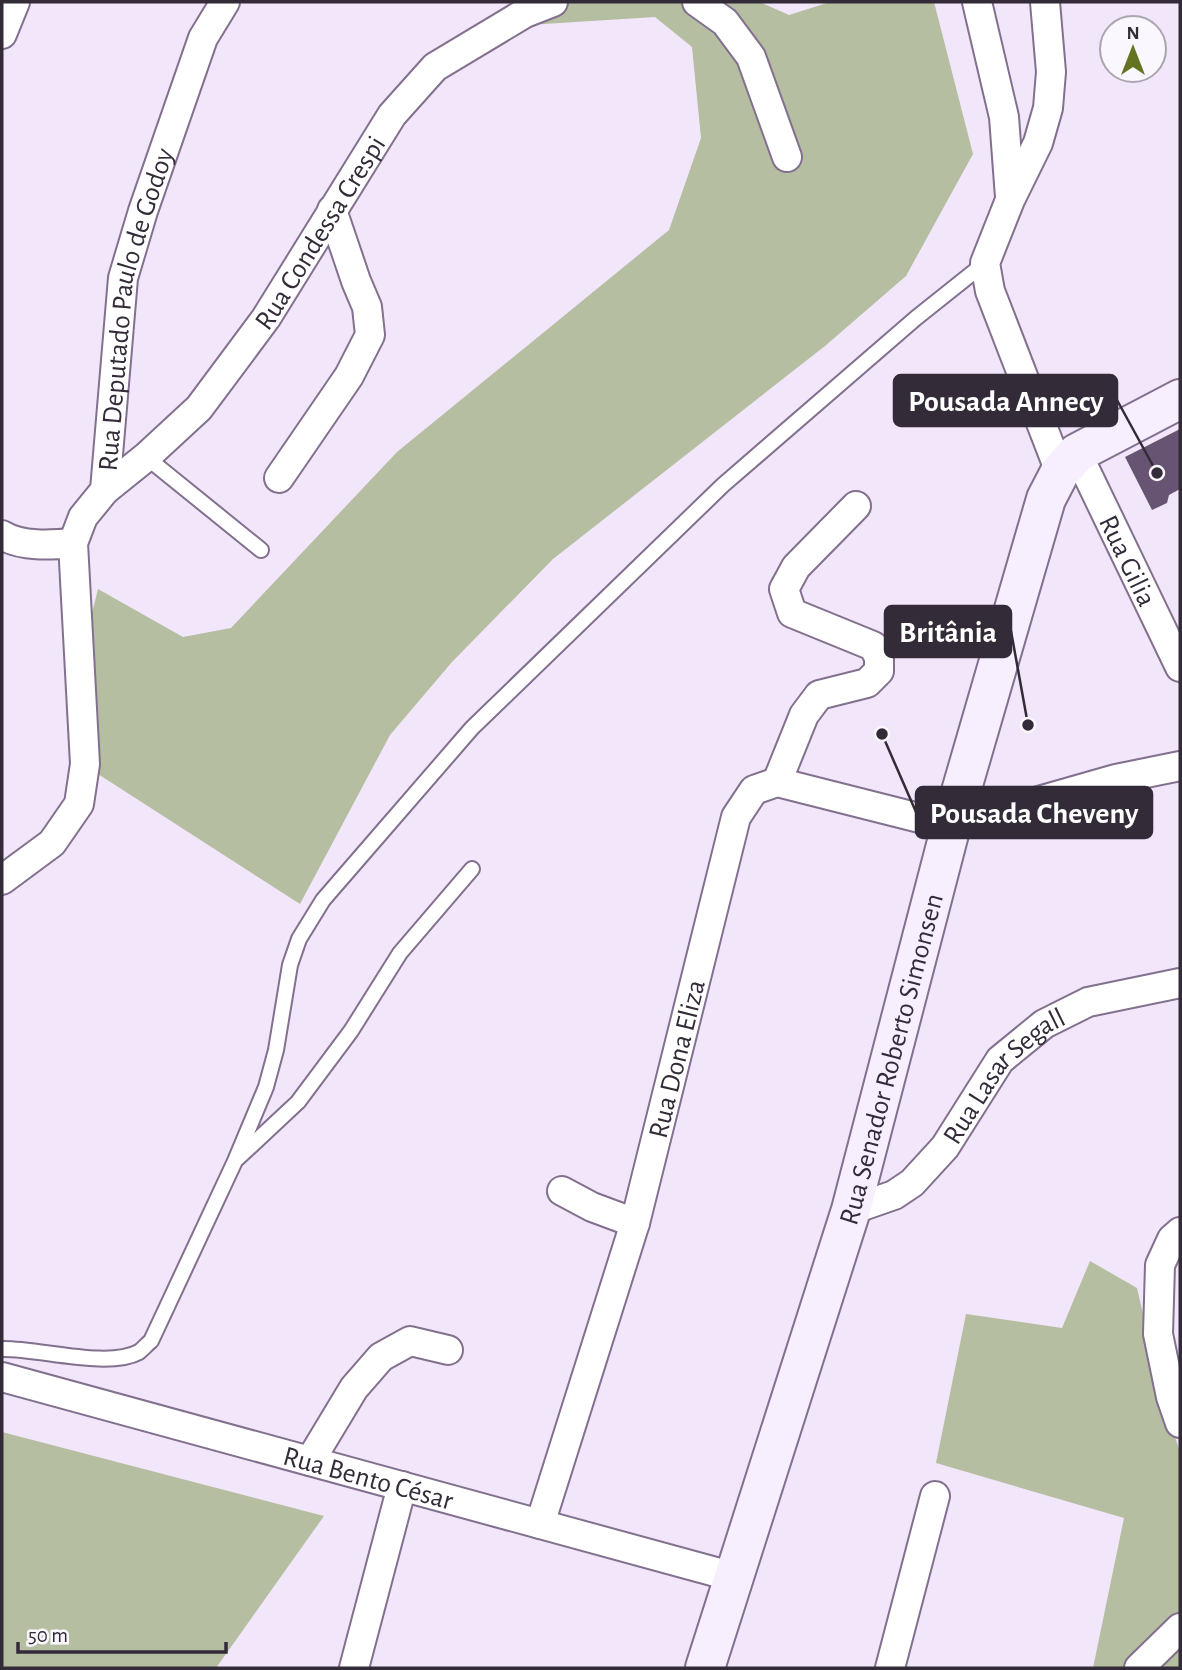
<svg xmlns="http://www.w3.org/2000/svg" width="1182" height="1670" viewBox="0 0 1182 1670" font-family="'Alegreya Sans',sans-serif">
<rect width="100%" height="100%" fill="#f2e6fa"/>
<g fill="#b5bea1">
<polygon points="511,2 760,2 789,15 830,2 934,2 973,154 906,276 825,346 553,559 452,662 390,735 300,904 98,774 86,637 98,589 183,637 231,628 397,452 669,230 701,138 692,47 655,17 512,26"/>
<polygon points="1090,1261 1137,1288 1164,1404 1180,1452 1180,1668 1093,1668 1124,1518 936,1463 966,1314 1062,1328"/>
<polygon points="2,1432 324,1516 216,1668 2,1668"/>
</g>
<polygon fill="#665472" points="1180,429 1180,489 1169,495 1167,503 1152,510 1125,457"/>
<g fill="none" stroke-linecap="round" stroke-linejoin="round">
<g stroke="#82708e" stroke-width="18">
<g id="lane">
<polyline points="146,457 261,550"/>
<polyline points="238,1158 298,1102 351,1031 400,953 472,869"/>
<path d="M2,1349c36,-1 106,20 137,3 4,-3 8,-8 12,-11l84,-180 31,-74 10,-37 14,-85 9,-26 24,-39 149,-172 251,-243 193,-167 69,-55"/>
</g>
</g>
<g stroke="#82708e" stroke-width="32">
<g id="street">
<polyline points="697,2 725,22 751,57 787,157"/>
<polyline points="977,2 1004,117 1010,197"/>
<polyline points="1045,2 1051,72 1048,108 1038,143 1010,200 985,263 990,291 1060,472"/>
<polyline points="2,34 15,2"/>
<path id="s1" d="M1077,453l103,214"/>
<polyline points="279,478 349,376 370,335 367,307 356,281 332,210"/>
<path id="s2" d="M105,490l41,-33 53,-49 67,-90 126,-203 43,-48 90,-54 28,-11"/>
<path d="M2,535c19,12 49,10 71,8"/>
<polyline points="777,782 804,715 819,695 867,683 879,671 879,657 873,646 792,613 784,589 796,567 856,506"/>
<path id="s3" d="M2,880l50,-37 27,-39 6,-40 -12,-221 10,-26 22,-27 18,-212 20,-67 60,-173 22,-36"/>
<polyline points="562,1191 592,1207 635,1223"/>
<path id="s4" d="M851,1210l43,-15 18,-12 33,-36 55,-87 44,-36 44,-22 92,-19"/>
<polyline points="1180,1232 1172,1239 1160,1265 1158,1334 1171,1397 1180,1423"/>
<path id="s5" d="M2,1377l732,200"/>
<polyline points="310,1461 354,1388 381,1357 410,1341 448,1350"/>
<path id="s6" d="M540,1524l95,-301 101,-406 18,-27 23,-8 174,44 165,-47 64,-13"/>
<polyline points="354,1668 402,1486"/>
<polyline points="890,1668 935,1496"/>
<polyline points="1139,1668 1180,1628"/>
</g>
</g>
<g stroke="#82708e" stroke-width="42">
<g id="secondary">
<path id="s7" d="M705,1668l146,-458 100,-384 95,-327 14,-27 17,-19 103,-54"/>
</g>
</g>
<use href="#lane" stroke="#fff" stroke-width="14"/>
<use href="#street" stroke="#fff" stroke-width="28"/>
<use href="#secondary" stroke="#f8effe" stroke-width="38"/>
</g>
<g text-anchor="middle" stroke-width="7" stroke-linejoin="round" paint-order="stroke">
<g font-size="28" fill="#332b38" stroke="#fbf7fe">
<text dy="10" stroke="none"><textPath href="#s2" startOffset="338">Rua Condessa Crespi</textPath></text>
<text dy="10" stroke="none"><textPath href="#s3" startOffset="618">Rua Deputado Paulo de Godoy</textPath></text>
<text dy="10" stroke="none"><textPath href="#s1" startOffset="119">Rua Gilia</textPath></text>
<text dy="10" stroke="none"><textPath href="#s6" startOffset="485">Rua Dona Eliza</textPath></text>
<text dy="10" stroke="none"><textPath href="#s7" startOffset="637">Rua Senador Roberto Simonsen</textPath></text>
<text dy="10" stroke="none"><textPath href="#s4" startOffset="210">Rua Lasar Segall</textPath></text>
<text dy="10" stroke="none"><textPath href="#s5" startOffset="380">Rua Bento César</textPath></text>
</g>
</g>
<path fill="none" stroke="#332b38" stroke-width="2.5" d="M1157 473L1117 400M1028 725L1011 631M882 734L916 812"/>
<g fill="#332b38" stroke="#fbf7fe" stroke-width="2.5">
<circle cx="1157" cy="473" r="7"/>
<circle cx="1028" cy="725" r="7"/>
<circle cx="882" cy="734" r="7"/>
</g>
<g fill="#332b38" stroke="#332b38" stroke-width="2.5">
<rect x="894" y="375" width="223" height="51" rx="7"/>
<rect x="885" y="606" width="126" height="51" rx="7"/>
<rect x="916" y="787" width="236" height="51" rx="7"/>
</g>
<g font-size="30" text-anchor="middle" font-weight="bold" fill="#fff">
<text x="1006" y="411">Pousada Annecy</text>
<text x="948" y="642">Britânia</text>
<text x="1034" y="823">Pousada Cheveny</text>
</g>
<rect width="1182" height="1670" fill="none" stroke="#332b38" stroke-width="7"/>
<g transform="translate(1133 49)"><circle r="33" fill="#fbf7fe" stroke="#aba5af" stroke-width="2"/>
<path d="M0-5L12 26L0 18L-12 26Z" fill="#627422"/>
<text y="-10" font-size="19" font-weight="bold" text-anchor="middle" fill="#332b38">N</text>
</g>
<path d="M18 1642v10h208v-10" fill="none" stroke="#332b38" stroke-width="3.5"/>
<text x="28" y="1642" font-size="21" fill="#332b38" stroke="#fbf7fe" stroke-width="5" paint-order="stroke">50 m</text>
</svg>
